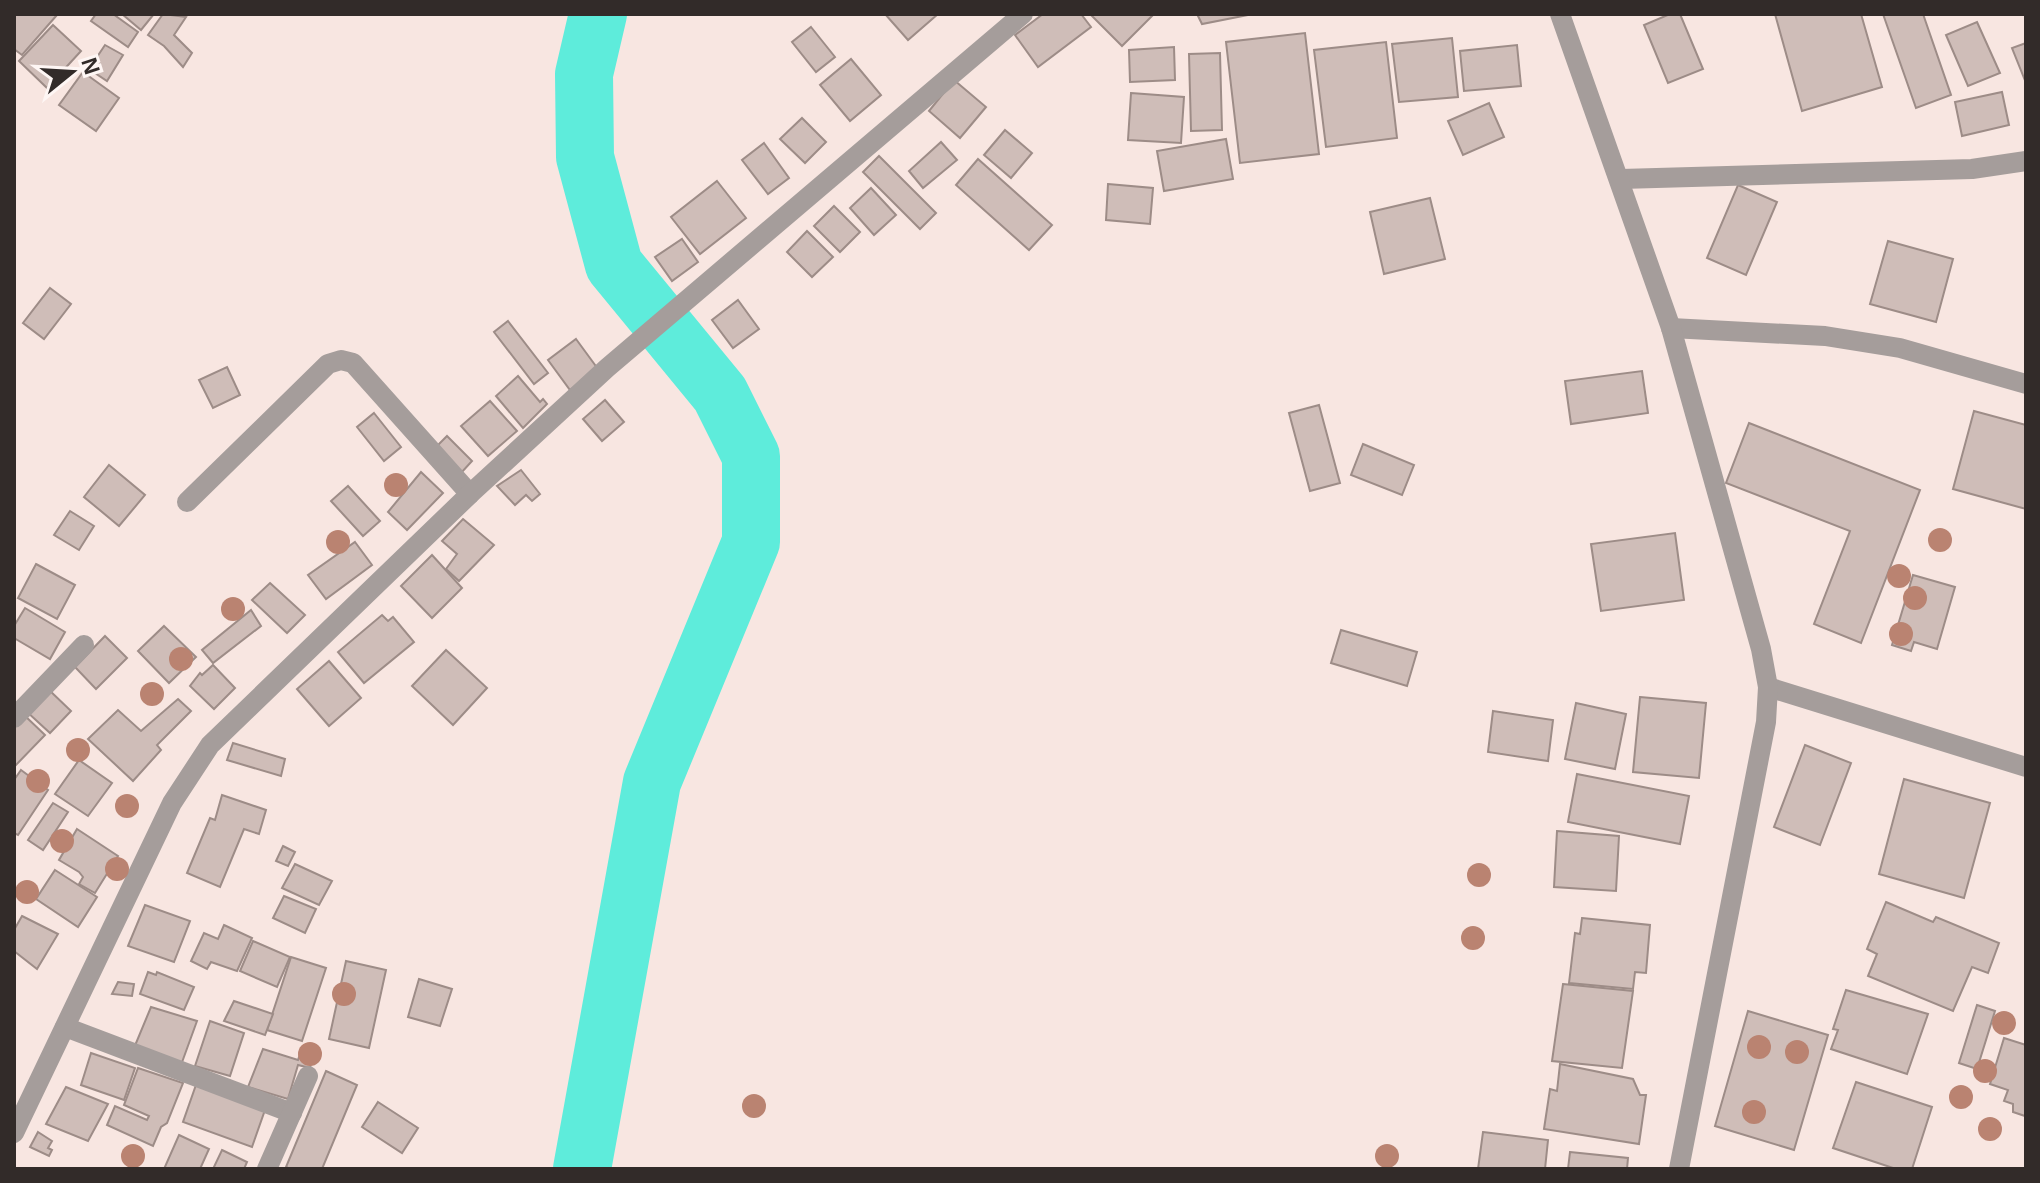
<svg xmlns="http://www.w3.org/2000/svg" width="2040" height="1183" viewBox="0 0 2040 1183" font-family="Helvetica,sans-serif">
<rect width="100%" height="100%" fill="#f8e6e1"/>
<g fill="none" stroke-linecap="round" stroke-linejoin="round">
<polyline stroke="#5eecdb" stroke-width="58" points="582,1169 652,782 751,542 751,456 720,394 614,265 585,157 584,74 598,14"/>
</g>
<g fill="#cfbdb8" stroke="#9d8c87" stroke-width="2">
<polygon points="14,14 56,14 57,15 22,55 14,49"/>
<polygon points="96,14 113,14 138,32 128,47 91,21"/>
<polygon points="122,14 154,14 141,30"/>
<polygon points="163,14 186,17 174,35 192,53 183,67 164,46 148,35"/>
<polygon points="885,14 938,14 908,40"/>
<polygon points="1043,14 1081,14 1091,27 1038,67 1015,35"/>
<polygon points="1090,14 1154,14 1122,46"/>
<polygon points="1197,14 1253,14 1202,24"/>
<polygon points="1670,14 1680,14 1703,69 1668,83 1644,25"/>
<polygon points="1775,14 1861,14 1882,87 1802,111"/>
<polygon points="1883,14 1923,14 1951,95 1916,108"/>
<polygon points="1977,22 2000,73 1968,86 1946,35"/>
<polygon points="53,25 81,51 47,88 19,61"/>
<polygon points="811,27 835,57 816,72 792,42"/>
<polygon points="1305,33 1319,154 1240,163 1226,42"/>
<polygon points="1452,38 1458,97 1399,102 1392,44"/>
<polygon points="1386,42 1397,138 1326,147 1314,50"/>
<polygon points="2026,43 2026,83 2012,48"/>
<polygon points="105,45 123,55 107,81 89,69"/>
<polygon points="1517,45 1521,86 1464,91 1460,51"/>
<polygon points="1174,47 1175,80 1130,82 1129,50"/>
<polygon points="1220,53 1222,130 1191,131 1189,54"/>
<polygon points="851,59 881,95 850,121 820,85"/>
<polygon points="83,72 119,98 96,131 59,105"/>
<polygon points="954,80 986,107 960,138 929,111"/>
<polygon points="2002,92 2009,125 1962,136 1955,102"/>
<polygon points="1131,93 1184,97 1181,143 1128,140"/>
<polygon points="1489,103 1504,137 1463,155 1448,121"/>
<polygon points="802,118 826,142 805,163 780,139"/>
<polygon points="1005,130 1032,153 1011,178 984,155"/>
<polygon points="1226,139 1233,179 1164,191 1157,151"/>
<polygon points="941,142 957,160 923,188 909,171"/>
<polygon points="764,143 789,178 768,194 742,160"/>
<polygon points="879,156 936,213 920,229 863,172"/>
<polygon points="978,159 1052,225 1029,250 956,185"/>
<polygon points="717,181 746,218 700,254 671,217"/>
<polygon points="1108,184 1153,188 1150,224 1106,220"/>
<polygon points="1738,185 1777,202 1746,275 1707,258"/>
<polygon points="871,188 896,215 874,235 850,208"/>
<polygon points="1430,198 1445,259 1384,274 1370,212"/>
<polygon points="834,206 860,232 840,252 814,226"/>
<polygon points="807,231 833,257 812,277 787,252"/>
<polygon points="682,239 698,262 672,281 655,257"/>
<polygon points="1888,241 1953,259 1936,322 1870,304"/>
<polygon points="50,288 71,304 44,339 23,323"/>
<polygon points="738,300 759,329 733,348 712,320"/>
<polygon points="508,321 548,373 534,384 494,332"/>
<polygon points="576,339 598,369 570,390 548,360"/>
<polygon points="227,367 240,395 213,408 199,380"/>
<polygon points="1642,371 1648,413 1571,424 1565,381"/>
<polygon points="518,376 540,402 543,399 547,404 523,428 496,396"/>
<polygon points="605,400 624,422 602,441 583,419"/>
<polygon points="490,401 517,431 488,456 461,426"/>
<polygon points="1319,405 1340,483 1310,491 1289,413"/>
<polygon points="1974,411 2026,425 2026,509 1953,489"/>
<polygon points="374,413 401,447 384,461 357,427"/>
<polygon points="1749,423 1920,490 1861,643 1814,624 1850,531 1726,483"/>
<polygon points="447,436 472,461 461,473 436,447"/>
<polygon points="1363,444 1414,465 1402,495 1351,475"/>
<polygon points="109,465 145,495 119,526 84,497"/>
<polygon points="521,470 540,494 532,501 526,495 515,505 497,486"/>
<polygon points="421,472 443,493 407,530 388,512"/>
<polygon points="348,486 380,521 363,536 331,501"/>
<polygon points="70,511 94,526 79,550 54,535"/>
<polygon points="463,519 494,545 459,581 446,569 457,554 442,541"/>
<polygon points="1675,533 1684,600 1601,611 1591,544"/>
<polygon points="355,542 372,565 326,599 308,575"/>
<polygon points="432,555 462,588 432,618 401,586"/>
<polygon points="36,564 75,585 57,619 18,598"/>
<polygon points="1913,575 1955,587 1937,649 1914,642 1911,651 1892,645"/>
<polygon points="270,583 305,615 287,633 252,600"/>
<polygon points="25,608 65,632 50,659 14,638 14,626"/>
<polygon points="251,610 261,626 213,663 202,650"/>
<polygon points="382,615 388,621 393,617 414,642 364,683 338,652"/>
<polygon points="164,626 196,657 169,683 138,651"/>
<polygon points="1341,630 1417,652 1407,686 1331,663"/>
<polygon points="105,636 127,658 96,689 75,667"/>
<polygon points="446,650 487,688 453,725 412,686"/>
<polygon points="329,661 361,698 329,726 297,689"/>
<polygon points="213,665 235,688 214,709 190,686 200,673 202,675"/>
<polygon points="47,688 71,711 50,733 26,711"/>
<polygon points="1640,697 1706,703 1699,778 1633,772"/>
<polygon points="178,699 191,711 157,745 161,750 133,781 88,739 118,710 141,731"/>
<polygon points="1576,703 1626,714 1615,769 1565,759"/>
<polygon points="1493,711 1553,720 1548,761 1488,752"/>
<polygon points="23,714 45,735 14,767 14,724"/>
<polygon points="233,743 285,759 281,776 227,760"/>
<polygon points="1805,745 1851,763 1820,845 1774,827"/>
<polygon points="79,760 112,783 88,816 55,794"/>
<polygon points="21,770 48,790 18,835 14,833 14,780"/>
<polygon points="1577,774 1689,796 1680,844 1568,822"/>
<polygon points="1904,779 1990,803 1964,898 1879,874"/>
<polygon points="222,795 266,810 259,834 244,829 220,887 187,873 210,818 215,820"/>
<polygon points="53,803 68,812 43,850 28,840"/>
<polygon points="77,829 118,856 95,893 79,884 83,877 79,872 59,860"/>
<polygon points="1557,831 1619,836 1616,891 1554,887"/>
<polygon points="283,846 295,852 288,866 276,861"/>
<polygon points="295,864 332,881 319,905 282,888"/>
<polygon points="55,870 97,897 78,927 36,899"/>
<polygon points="284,896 316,909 305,933 273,918"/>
<polygon points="1886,902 1933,922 1936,917 1999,943 1988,973 1972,967 1953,1011 1868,976 1877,954 1867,949"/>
<polygon points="145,905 190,921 174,962 128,946"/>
<polygon points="22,916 58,934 37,969 14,951 14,930"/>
<polygon points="1582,918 1650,925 1646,973 1635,972 1633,989 1569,983 1575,933 1580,934"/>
<polygon points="224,925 252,938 237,971 211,962 207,969 191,961 204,933 218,939"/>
<polygon points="253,941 290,957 277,987 240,971"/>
<polygon points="291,957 326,968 302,1041 267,1030"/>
<polygon points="346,961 386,970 369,1048 329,1039"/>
<polygon points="148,972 156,975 157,972 194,987 184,1010 140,994"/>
<polygon points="419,979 452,989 440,1026 408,1017"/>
<polygon points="118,982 134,984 132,996 112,994"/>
<polygon points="1563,984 1633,991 1622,1068 1552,1061"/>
<polygon points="1846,990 1928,1014 1907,1074 1831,1049 1838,1030 1833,1029"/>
<polygon points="234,1001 273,1014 265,1035 224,1021"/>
<polygon points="1977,1005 1995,1011 1977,1069 1959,1063"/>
<polygon points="151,1007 197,1021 181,1065 134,1048"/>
<polygon points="1748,1011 1828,1035 1794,1150 1715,1126"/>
<polygon points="210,1021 244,1033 230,1076 195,1066"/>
<polygon points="2004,1038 2026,1045 2025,1116 2013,1112 2013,1104 2004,1101 2008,1090 1990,1084"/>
<polygon points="263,1049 298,1060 300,1054 312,1058 310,1068 298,1065 288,1099 248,1087"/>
<polygon points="91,1053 135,1068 124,1100 81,1085"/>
<polygon points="1560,1064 1633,1079 1640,1095 1646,1095 1639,1144 1544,1129 1550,1089 1557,1091"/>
<polygon points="138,1068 183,1083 167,1123 161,1127 153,1146 107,1125 115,1106 147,1120 149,1116 124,1105"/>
<polygon points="326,1071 357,1085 322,1169 290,1169 286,1167"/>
<polygon points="197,1082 266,1107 252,1147 183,1122"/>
<polygon points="1856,1082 1932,1107 1912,1169 1896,1169 1833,1148"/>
<polygon points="66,1087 108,1104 88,1141 46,1124"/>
<polygon points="378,1102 418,1128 402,1153 362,1127"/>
<polygon points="38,1132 52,1141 48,1148 52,1150 49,1156 30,1147"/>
<polygon points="1483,1132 1548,1140 1545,1169 1478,1169"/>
<polygon points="179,1135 209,1149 200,1169 164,1169"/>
<polygon points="222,1150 247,1162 244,1169 213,1169"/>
<polygon points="1570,1152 1628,1158 1627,1169 1568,1169"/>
</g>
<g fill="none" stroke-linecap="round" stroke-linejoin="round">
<g stroke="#a59d9b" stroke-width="20">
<polyline points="1621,179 1972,169 2026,161"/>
<polyline points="1671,328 1825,336 1900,348 2026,384"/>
<polyline points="187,502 328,364 341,360 353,363 470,494"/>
<polyline points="1768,687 2026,767"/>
<polyline points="14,718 84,645"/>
<polyline points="65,1027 292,1113"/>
<polyline points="14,1133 172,803 210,745 470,494 607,368 1023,14"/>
<polyline points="267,1169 308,1076"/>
</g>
<polyline stroke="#a59d9b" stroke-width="20" points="1560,14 1671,328 1761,649 1768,687 1766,722 1679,1169"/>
</g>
<g fill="#ba8371">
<circle cx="396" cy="485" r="12"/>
<circle cx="1940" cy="540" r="12"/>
<circle cx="338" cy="542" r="12"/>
<circle cx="1899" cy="576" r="12"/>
<circle cx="1915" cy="598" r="12"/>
<circle cx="233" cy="609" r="12"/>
<circle cx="1901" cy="634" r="12"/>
<circle cx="181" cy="659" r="12"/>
<circle cx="152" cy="694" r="12"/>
<circle cx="78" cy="750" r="12"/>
<circle cx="38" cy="781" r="12"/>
<circle cx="127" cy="806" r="12"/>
<circle cx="62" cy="841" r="12"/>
<circle cx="117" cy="869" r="12"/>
<circle cx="1479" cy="875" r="12"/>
<circle cx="27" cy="892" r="12"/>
<circle cx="1473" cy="938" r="12"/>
<circle cx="344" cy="994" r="12"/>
<circle cx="2004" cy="1023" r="12"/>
<circle cx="1759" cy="1047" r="12"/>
<circle cx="1797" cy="1052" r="12"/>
<circle cx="310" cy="1054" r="12"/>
<circle cx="1985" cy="1071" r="12"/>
<circle cx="1961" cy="1097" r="12"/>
<circle cx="754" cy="1106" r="12"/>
<circle cx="1754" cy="1112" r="12"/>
<circle cx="1990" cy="1129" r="12"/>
<circle cx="133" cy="1156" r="12"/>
<circle cx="1387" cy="1156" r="12"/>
</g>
<rect width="2040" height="1183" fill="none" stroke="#322b29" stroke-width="32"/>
<g transform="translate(72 72) rotate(72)" stroke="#fef6f4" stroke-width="6" paint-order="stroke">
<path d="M0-6L14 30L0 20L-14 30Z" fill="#322b29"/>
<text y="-12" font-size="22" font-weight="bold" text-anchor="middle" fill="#322b29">N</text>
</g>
</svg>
